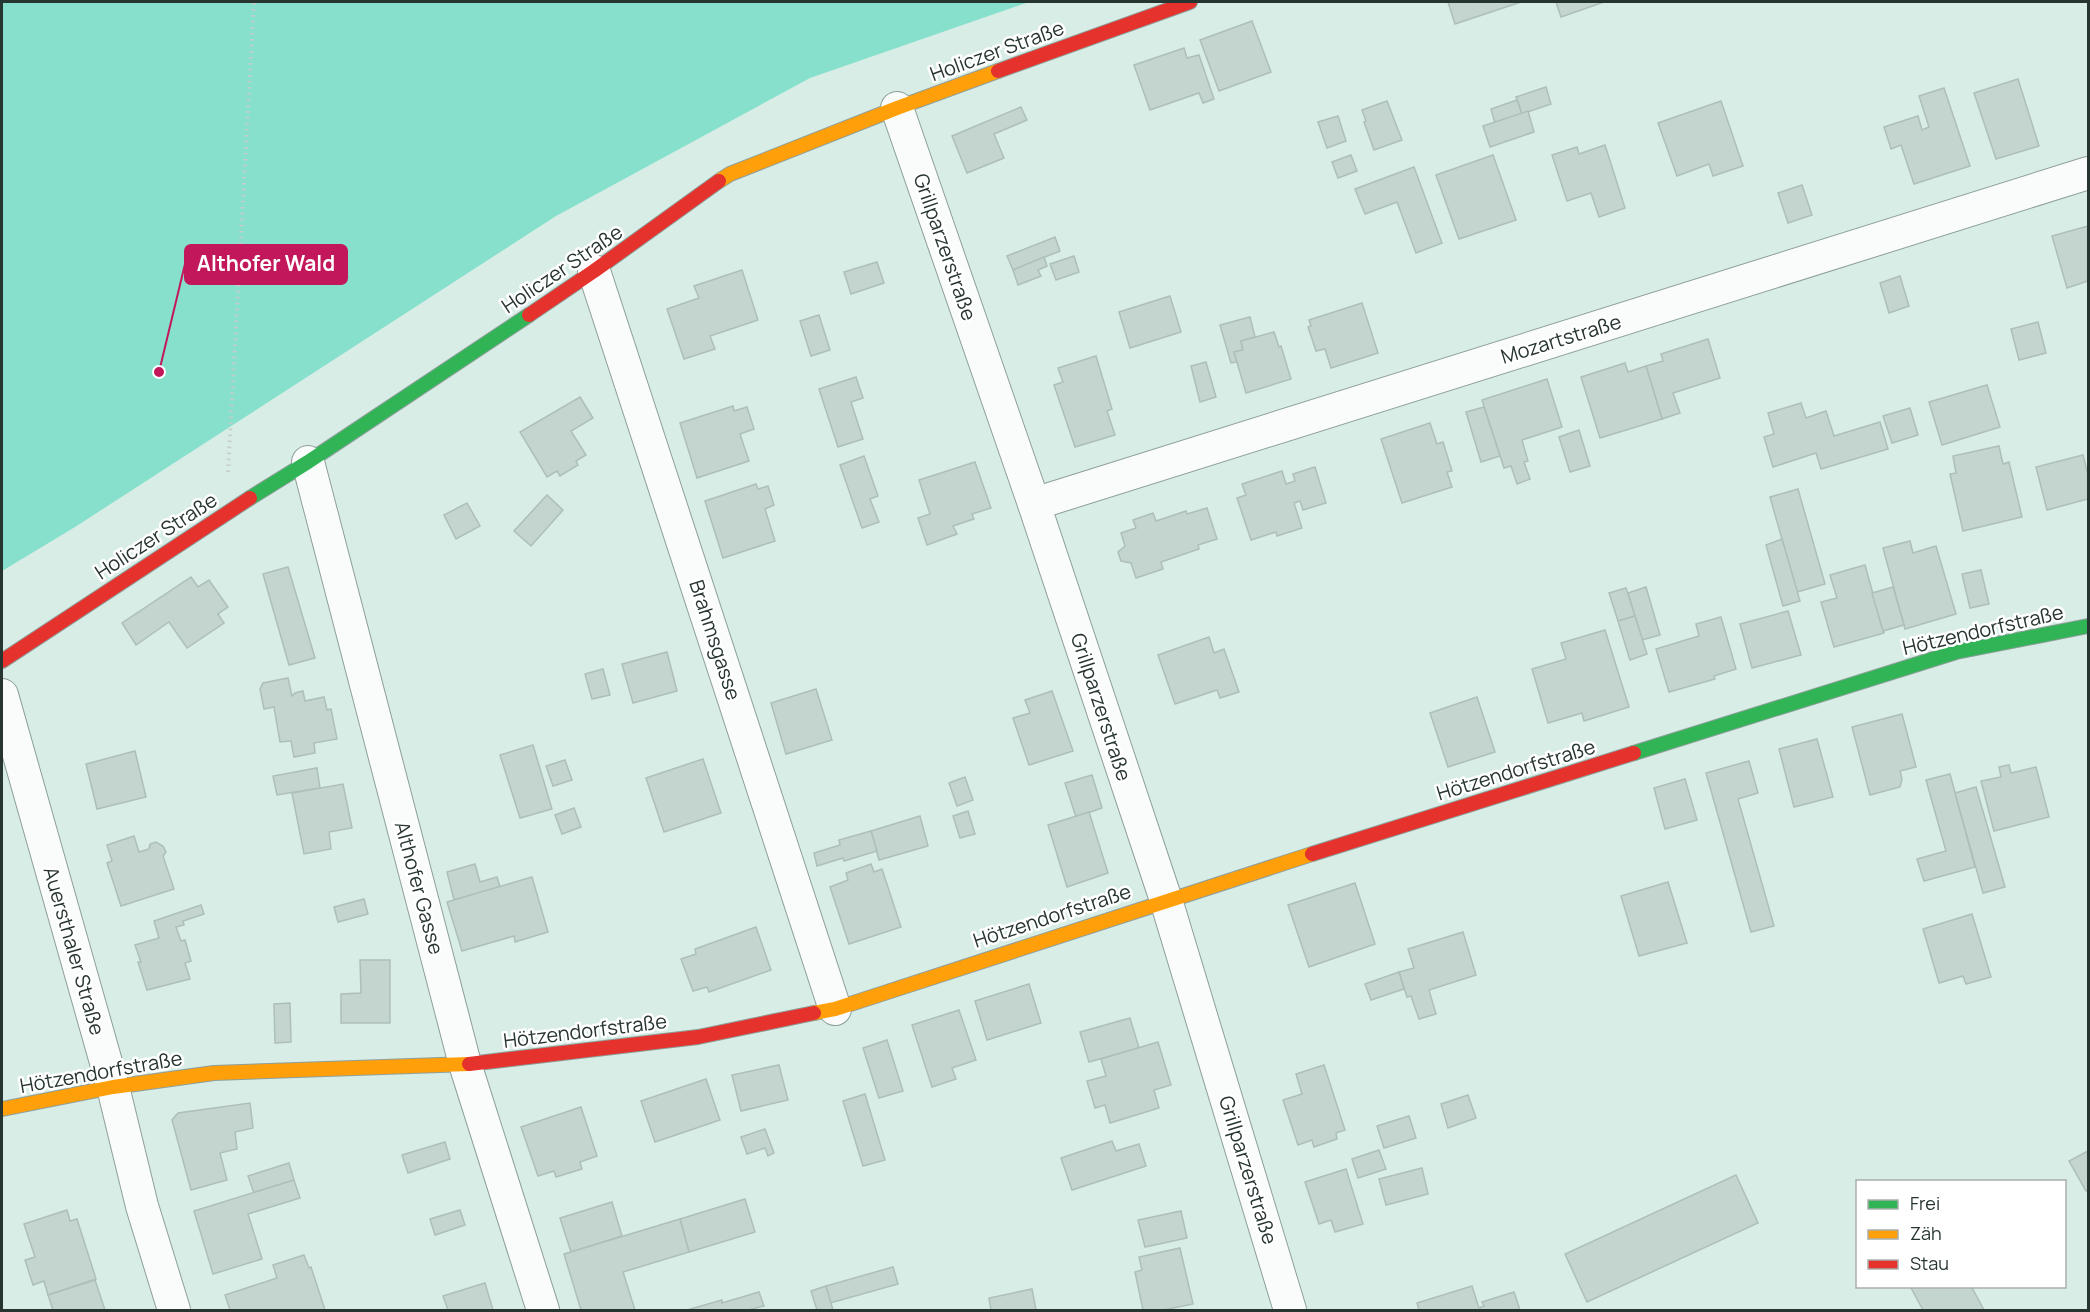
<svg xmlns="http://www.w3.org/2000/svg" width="2090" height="1312" viewBox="0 0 2090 1312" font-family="Manrope,sans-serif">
<rect width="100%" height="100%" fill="#d7ede6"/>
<polygon fill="#86e0cc" points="2,2 1029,2 810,78 556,216 75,527 2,571"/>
<g fill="#c4d4cf" stroke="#aebfb9" stroke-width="1.5">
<polygon points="1448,2 1521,2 1455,24"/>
<polygon points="1556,2 1604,2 1561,17"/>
<polygon points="1252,21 1271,72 1219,91 1200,40"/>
<polygon points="1184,48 1187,58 1199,55 1214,99 1203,103 1199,93 1150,110 1134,65"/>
<polygon points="2018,79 2039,146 1996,159 1974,93"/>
<polygon points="1546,87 1551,104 1522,114 1516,97"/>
<polygon points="1944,88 1970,166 1914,184 1901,145 1891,149 1884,127 1918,116 1922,130 1929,127 1919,96"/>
<polygon points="1517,100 1522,114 1495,123 1491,109"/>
<polygon points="1387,101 1402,140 1374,150 1364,122 1366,121 1362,110"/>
<polygon points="1721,101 1743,166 1713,176 1709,164 1677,176 1658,123"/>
<polygon points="1021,107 1027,120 994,134 1004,158 967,173 952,136"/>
<polygon points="1528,111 1534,132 1490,147 1483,126"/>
<polygon points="1338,116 1346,141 1327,148 1318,122"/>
<polygon points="1605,145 1625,208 1599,217 1591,193 1567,201 1552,155 1577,147 1579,154"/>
<polygon points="1351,155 1357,171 1338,178 1332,162"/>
<polygon points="1493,155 1516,220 1459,239 1436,175"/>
<polygon points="1414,167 1442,243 1416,253 1397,202 1365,214 1355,189"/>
<polygon points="1802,185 1812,215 1788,223 1778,193"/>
<polygon points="2088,226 2088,281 2067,288 2052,236"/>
<polygon points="1055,237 1060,251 1013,270 1007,256"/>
<polygon points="1074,256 1079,272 1056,280 1050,264"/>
<polygon points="1044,257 1047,266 1038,270 1041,276 1018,285 1013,270"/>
<polygon points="877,262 884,283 851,294 844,272"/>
<polygon points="742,270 758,320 710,336 715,349 684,359 667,309 699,298 694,286"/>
<polygon points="1900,276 1909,306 1889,313 1880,283"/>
<polygon points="1170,296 1181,332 1130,348 1119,312"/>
<polygon points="1362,303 1378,353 1331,368 1325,349 1316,351 1308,327 1311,326 1309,320"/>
<polygon points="819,315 830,350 811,356 800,321"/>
<polygon points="1250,317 1255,337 1241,341 1243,350 1234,352 1237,362 1231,363 1220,325"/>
<polygon points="2038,322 2046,353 2019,360 2011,329"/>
<polygon points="1274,332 1279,347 1281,346 1291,379 1246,393 1234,352 1243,350 1241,341"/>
<polygon points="1708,339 1720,378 1673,393 1680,413 1662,419 1646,366 1663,361 1661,354"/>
<polygon points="1096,356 1112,409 1107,411 1115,435 1075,447 1054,385 1063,382 1058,368"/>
<polygon points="1206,362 1216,397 1200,402 1191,366"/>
<polygon points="1625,363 1628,372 1646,366 1662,419 1600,438 1581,377"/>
<polygon points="856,377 863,398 851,402 863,439 838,447 819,389"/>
<polygon points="1547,379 1562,427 1522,440 1528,461 1524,462 1530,479 1517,484 1511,466 1504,468 1482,400"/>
<polygon points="1987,385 2000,427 1942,445 1929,402"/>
<polygon points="580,397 593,418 571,431 586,455 576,461 578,465 560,476 557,471 547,477 520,432"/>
<polygon points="1801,403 1806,418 1826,411 1834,436 1880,422 1888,449 1821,469 1816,453 1773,467 1764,437 1774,434 1768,413"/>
<polygon points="733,406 734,411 747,407 754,429 740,434 749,461 697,478 680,423"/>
<polygon points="1484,407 1500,456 1481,462 1466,412"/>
<polygon points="1910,408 1918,435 1892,443 1883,416"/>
<polygon points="1430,423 1437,444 1443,442 1452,471 1447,472 1452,487 1402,503 1381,439"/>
<polygon points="1579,430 1590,466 1570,472 1559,437"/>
<polygon points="1999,446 2003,464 2009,462 2022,517 1963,531 1950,474 1956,473 1953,456"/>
<polygon points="2083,455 2088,475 2088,499 2047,510 2036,467"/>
<polygon points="864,456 878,496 870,499 879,522 862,528 840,465"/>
<polygon points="975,462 991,508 972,514 974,519 953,526 957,534 927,545 918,518 930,514 919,480"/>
<polygon points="1315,467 1326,503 1303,510 1300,501 1294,503 1302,528 1277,536 1276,532 1251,540 1237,498 1246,495 1242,484 1282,471 1286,484 1295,481 1293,474"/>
<polygon points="756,484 758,489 768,486 774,505 765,509 775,541 723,558 705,501"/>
<polygon points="1798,489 1825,584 1797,592 1770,497"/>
<polygon points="547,495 563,510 531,546 514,531"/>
<polygon points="467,503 480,526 456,539 444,515"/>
<polygon points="1207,508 1217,539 1198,545 1199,549 1161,562 1163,569 1136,578 1131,563 1121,561 1118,552 1125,546 1121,533 1136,528 1133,520 1153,513 1156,521 1186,511 1187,514"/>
<polygon points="1782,539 1800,601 1783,606 1766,545"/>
<polygon points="1910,541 1913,553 1936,546 1956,614 1905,629 1883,548"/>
<polygon points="1865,565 1884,633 1834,647 1821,602 1837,598 1830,575"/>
<polygon points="288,567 315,658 289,665 263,574"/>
<polygon points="1981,570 1989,604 1970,608 1962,574"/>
<polygon points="191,577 198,587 209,580 228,607 218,614 224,623 187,648 169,622 136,645 122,623"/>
<polygon points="1646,587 1660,635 1642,640 1628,593"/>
<polygon points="1893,587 1904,625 1883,631 1872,593"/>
<polygon points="1626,588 1635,616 1618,621 1609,593"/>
<polygon points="1788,611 1801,655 1752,668 1740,624"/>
<polygon points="1635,616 1647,654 1630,660 1618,621"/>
<polygon points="1721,617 1736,669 1714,676 1715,679 1669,692 1656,649 1699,636 1696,624"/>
<polygon points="1605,630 1629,707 1584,721 1582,713 1548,723 1532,669 1566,659 1561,643"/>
<polygon points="1209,637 1214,653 1224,649 1239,692 1220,698 1217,690 1175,704 1158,655"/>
<polygon points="667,652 677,691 633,703 622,664"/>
<polygon points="603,669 610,695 592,699 585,674"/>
<polygon points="288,678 292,696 295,693 303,691 305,701 324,697 327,710 331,709 337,739 314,743 315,753 294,757 291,741 280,742 274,707 264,709 260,689 263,683"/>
<polygon points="816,689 832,740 786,754 771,703"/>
<polygon points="1052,691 1073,751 1029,765 1013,718 1030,713 1025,700"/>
<polygon points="1477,697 1495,752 1448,767 1430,713"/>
<polygon points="1902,714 1916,767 1900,771 1902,779 1900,787 1870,795 1852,727"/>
<polygon points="1817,739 1833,797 1794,807 1779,749"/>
<polygon points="533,745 552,809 520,818 500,755"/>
<polygon points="135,751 146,797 97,809 86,764"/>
<polygon points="703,759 721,813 664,832 646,778"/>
<polygon points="565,760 572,780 553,786 546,766"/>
<polygon points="1749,761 1758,793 1738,799 1774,926 1751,932 1706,773"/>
<polygon points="2009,765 2011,773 2036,767 2049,817 1994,831 1981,781 2001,777 1999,767"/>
<polygon points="317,768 320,788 277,795 273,776"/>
<polygon points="1950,774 1975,867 1924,881 1917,859 1946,851 1926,780"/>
<polygon points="1092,775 1102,808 1076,817 1065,783"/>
<polygon points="965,777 973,800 957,806 949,783"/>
<polygon points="1685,779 1697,820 1665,829 1654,788"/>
<polygon points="343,784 352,828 329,832 331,849 304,854 292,793"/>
<polygon points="1976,787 2005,887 1983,893 1955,793"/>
<polygon points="574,808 581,827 562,834 555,815"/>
<polygon points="968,811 975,834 960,838 953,816"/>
<polygon points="1089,812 1108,873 1067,887 1048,825"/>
<polygon points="920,816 928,846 879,860 871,831"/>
<polygon points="871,831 877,851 844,861 843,858 817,866 814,853 840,845 839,840"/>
<polygon points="134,836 139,852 149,849 150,844 156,842 163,846 166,852 163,856 174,889 121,906 107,863 112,861 107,845"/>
<polygon points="475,864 480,882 497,877 500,887 454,900 447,872"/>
<polygon points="871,864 874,872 882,869 901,927 849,944 830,887 848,880 846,873"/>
<polygon points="532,877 548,932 515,942 514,936 462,951 447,902"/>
<polygon points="1668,882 1687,943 1639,956 1621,896"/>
<polygon points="1355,883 1375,944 1309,967 1288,905"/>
<polygon points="364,899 368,914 338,922 334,907"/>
<polygon points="201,905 204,914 183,921 184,925 176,927 181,941 185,940 191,961 185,963 190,979 147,990 138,962 141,962 135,945 159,938 154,921"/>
<polygon points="1972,914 1991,977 1966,984 1963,976 1939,983 1923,929"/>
<polygon points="756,927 771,970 709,992 707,987 693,991 681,959 696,954 695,949"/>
<polygon points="1463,932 1476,975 1429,990 1436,1014 1419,1019 1411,996 1407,997 1399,972 1414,968 1408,949"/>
<polygon points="360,960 390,960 390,1023 341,1023 341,994 361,993"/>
<polygon points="1399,972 1404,989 1371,1000 1365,984"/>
<polygon points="1029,984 1041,1023 987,1040 975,1001"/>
<polygon points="290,1003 291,1042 275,1043 274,1004"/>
<polygon points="959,1010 976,1060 952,1068 956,1079 932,1087 912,1025"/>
<polygon points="1130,1018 1139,1048 1089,1062 1080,1032"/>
<polygon points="887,1040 903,1091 879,1098 863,1048"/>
<polygon points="1158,1042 1171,1085 1154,1090 1159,1108 1110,1123 1105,1105 1095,1108 1087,1081 1106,1076 1101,1059"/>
<polygon points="779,1065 788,1100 741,1111 732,1075"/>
<polygon points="1324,1065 1345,1130 1336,1133 1337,1139 1314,1147 1312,1140 1298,1145 1283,1100 1302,1094 1296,1074"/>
<polygon points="706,1079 720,1120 655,1142 641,1101"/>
<polygon points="865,1094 885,1160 863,1166 843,1101"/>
<polygon points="1468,1095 1476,1118 1448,1128 1441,1104"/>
<polygon points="250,1103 253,1128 235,1132 237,1149 220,1153 227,1180 191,1190 172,1120 178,1113"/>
<polygon points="581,1107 597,1156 580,1162 582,1169 556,1177 554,1171 538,1176 521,1127"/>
<polygon points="1409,1116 1416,1138 1384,1148 1377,1126"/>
<polygon points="765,1129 774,1153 768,1156 765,1148 747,1154 741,1137"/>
<polygon points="1112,1141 1116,1151 1139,1144 1146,1166 1072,1190 1061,1158"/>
<polygon points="445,1142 450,1159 408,1173 402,1155"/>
<polygon points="1379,1150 1386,1169 1358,1178 1352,1159"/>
<polygon points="2088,1151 2088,1189 2086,1191 2069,1161"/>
<polygon points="289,1163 294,1180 254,1193 248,1176"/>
<polygon points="1422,1168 1428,1194 1386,1205 1379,1179"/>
<polygon points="1346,1169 1363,1224 1335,1232 1331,1220 1319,1224 1305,1182"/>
<polygon points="1736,1175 1758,1223 1587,1302 1565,1254"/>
<polygon points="294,1180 300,1198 248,1214 262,1259 213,1274 194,1211"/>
<polygon points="745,1199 755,1232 689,1252 680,1219"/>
<polygon points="612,1202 622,1236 571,1252 560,1218"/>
<polygon points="67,1210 70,1221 77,1219 96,1279 48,1295 44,1281 33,1285 25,1260 35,1257 24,1224"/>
<polygon points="460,1210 465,1225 435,1235 430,1219"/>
<polygon points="1181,1211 1187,1238 1145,1247 1138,1220"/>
<polygon points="680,1219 689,1252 623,1272 635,1310 581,1310 564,1254"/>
<polygon points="1180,1248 1193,1304 1163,1310 1143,1310 1135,1272 1142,1270 1139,1257"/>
<polygon points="304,1255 309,1268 311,1267 325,1310 230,1310 225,1295 277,1278 273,1265"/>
<polygon points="893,1267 898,1284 830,1303 826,1286"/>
<polygon points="95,1280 105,1310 53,1310 48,1295"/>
<polygon points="485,1283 493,1310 448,1310 443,1296"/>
<polygon points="826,1286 833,1310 817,1310 811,1291"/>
<polygon points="1472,1286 1479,1308 1484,1306 1482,1302 1514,1292 1520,1310 1419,1310 1417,1303"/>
<polygon points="1910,1286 1971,1286 1984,1310 1923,1310"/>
<polygon points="1032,1289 1036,1310 991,1310 989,1298"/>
<polygon points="759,1292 764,1306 748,1310 687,1310 722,1300 722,1303"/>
</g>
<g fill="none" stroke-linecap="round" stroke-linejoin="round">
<g stroke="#8f9f9b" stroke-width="34">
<g id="street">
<polyline points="897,108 1034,504 1166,900 1290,1310"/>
<polyline points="594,271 835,1009"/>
<polyline points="308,462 465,1064 543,1310"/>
<polyline points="1034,504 2088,173"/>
<polyline points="2,695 113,1087 142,1206 174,1310"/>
</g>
</g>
<g stroke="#8f9f9b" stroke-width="16">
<g id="fast">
<polyline points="250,498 308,462 529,315"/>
<polyline points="1634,753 1956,652 2088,626"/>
</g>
</g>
<g stroke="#8f9f9b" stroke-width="16">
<g id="slow">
<polyline points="719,181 730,174 897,108 998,71"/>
<polyline points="814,1013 835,1009 1312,854"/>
<polyline points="2,1109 113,1087 214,1073 469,1064"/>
</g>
</g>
<g stroke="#8f9f9b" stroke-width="16">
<g id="jam">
<polyline points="998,71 1190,2"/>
<polyline points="529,315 594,271 719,181"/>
<polyline points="2,661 250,498"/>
<polyline points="1312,854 1634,753"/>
<polyline points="469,1064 698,1037 814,1013"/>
</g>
</g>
<polyline stroke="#c5cdcb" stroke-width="4" stroke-dasharray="1.5 4.5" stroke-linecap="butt" points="228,472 254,2"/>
<use href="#street" stroke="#f9fcfb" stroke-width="32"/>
<use href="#fast" stroke="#30b455" stroke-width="14"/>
<use href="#slow" stroke="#ff9f0a" stroke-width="14"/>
<use href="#jam" stroke="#e5322d" stroke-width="14"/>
</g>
<g text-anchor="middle" stroke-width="5" stroke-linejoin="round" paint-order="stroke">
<g font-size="20" fill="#273531" stroke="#fff">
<text transform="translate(997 51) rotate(-20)" y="7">Holiczer Straße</text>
<text transform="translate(945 247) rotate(71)" y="7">Grillparzerstraße</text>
<text transform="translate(562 269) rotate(-34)" y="7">Holiczer Straße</text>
<text transform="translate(1561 339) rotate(-17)" y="7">Mozartstraße</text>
<text transform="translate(156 536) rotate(-33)" y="7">Holiczer Straße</text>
<text transform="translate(1983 630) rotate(-13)" y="7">Hötzendorfstraße</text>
<text transform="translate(715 640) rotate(72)" y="7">Brahmsgasse</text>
<text transform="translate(1101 707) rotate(72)" y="7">Grillparzerstraße</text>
<text transform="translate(1516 770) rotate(-17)" y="7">Hötzendorfstraße</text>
<text transform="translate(419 888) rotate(75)" y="7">Althofer Gasse</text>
<text transform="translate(1052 916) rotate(-18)" y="7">Hötzendorfstraße</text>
<text transform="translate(74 951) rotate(74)" y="7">Auersthaler Straße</text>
<text transform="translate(585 1031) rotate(-7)" y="7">Hötzendorfstraße</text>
<text transform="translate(101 1072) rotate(-10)" y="7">Hötzendorfstraße</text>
<text transform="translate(1248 1170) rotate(73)" y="7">Grillparzerstraße</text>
</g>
</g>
<path fill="none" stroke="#c2185b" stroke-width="2" d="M159 372L185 264"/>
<circle fill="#c2185b" stroke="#fff" stroke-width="2" cx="159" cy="372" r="6"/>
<rect fill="#c2185b" stroke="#c2185b" stroke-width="2" x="185" y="245" width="162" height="39" rx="6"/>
<g font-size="21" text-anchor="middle" font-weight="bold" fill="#fff">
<text x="266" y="271">Althofer Wald</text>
</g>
<rect width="2090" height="1312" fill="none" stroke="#273531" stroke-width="6"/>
<rect x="1856" y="1180" width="210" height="108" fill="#ffffff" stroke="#a9aead" stroke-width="1.5"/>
<rect x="1868" y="1200" width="30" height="9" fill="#30b455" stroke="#a9aead" stroke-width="1.5"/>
<text x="1910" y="1210" font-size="18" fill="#273531">Frei</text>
<rect x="1868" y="1230" width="30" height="9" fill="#ff9f0a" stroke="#a9aead" stroke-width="1.5"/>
<text x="1910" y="1240" font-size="18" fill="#273531">Zäh</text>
<rect x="1868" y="1260" width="30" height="9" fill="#e5322d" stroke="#a9aead" stroke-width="1.5"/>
<text x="1910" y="1270" font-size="18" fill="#273531">Stau</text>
</svg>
